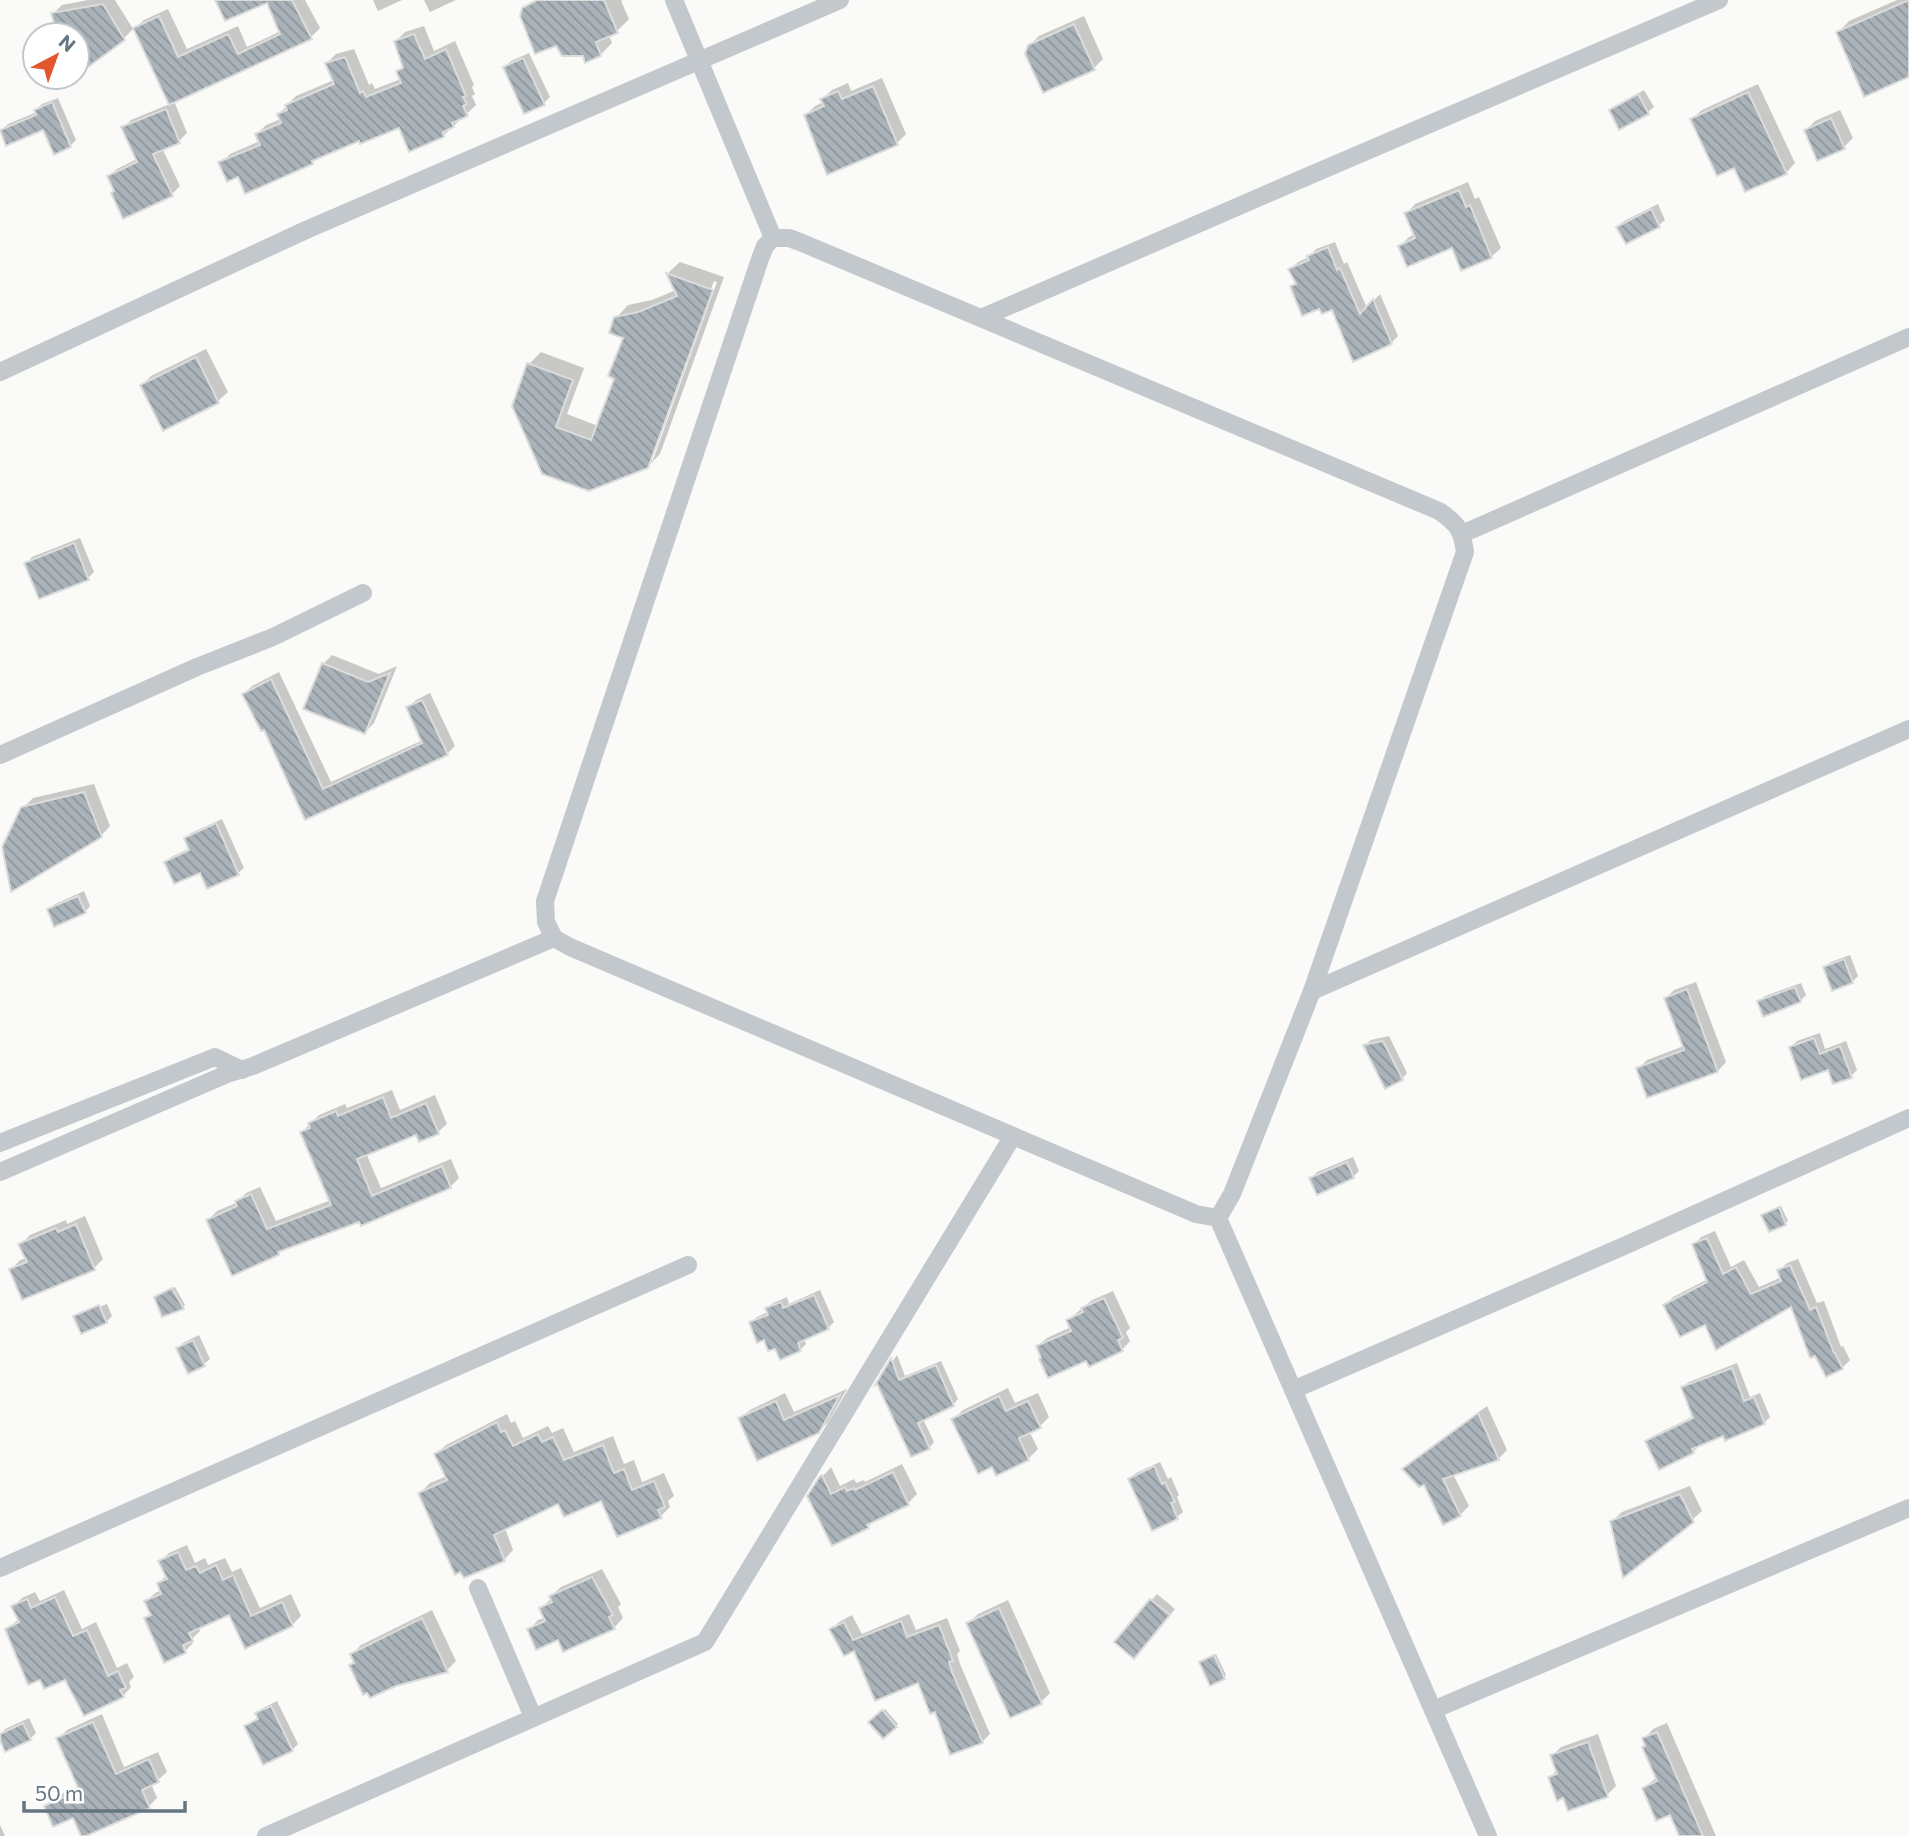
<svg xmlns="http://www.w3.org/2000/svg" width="1909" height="1836" viewBox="0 0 1909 1836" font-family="Commissioner,sans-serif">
<defs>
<pattern id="building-back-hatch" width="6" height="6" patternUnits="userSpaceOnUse" patternTransform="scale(1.75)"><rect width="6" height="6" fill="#aab3b9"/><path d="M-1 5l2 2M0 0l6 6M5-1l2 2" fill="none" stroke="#8e969c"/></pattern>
</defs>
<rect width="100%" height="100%" fill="#fafaf8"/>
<g fill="#0003" fill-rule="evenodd">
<polygon points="88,0 115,0 133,29 124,38 77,73 77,35 60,35 53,14 62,5"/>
<polygon points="217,0 305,0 320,28 311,37 174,101 187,133 179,141 162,148 180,186 172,194 115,190 109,177 117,169 137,159 123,128 131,120 170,104 135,28 144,20 168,9 187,49 238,26 247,47 281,31 268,1"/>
<polygon points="373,0 402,0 378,11"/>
<polygon points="424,0 456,0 430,12"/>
<polygon points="541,0 623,0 621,1 629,19 617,31 609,35 612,43 600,55 584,54 524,9 531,2 531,6"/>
<polygon points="1897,0 1909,0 1909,75 1838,33 1849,21"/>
<polygon points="1084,16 1103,59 1094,68 1029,46 1039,36"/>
<polygon points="424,26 434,51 455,41 474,85 472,87 475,94 472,96 476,105 444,135 400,125 360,139 318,157 312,163 239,175 221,163 230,154 260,141 257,134 266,125 281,119 279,114 296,96 334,80 327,63 336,54 354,49 369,85 372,83 375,89 401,79 398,71 404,65 396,41 405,32"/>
<polygon points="529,53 550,97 544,103 505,67 511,61"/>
<polygon points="882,78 906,134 897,143 828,172 806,115 815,106 824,102 822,99 832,90 848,83 851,91"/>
<polygon points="1758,84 1795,163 1786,173 1735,166 1692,119 1702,110"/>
<polygon points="1644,90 1654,107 1648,112 1611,110 1617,105"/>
<polygon points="58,98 76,140 70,146 44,127 2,130 8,124 37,112 36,110 42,104"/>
<polygon points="1840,110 1853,138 1844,147 1806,130 1815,121"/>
<polygon points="1468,182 1475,199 1479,197 1501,248 1491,257 1453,246 1400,246 1409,237 1415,234 1406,214 1415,204"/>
<polygon points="1658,204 1665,220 1659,225 1627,242 1618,227 1624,221"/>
<polygon points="1335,242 1344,264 1347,262 1367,308 1380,294 1398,336 1391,343 1333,308 1320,306 1292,287 1297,282 1291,269 1298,262 1309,257 1316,249"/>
<path d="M680,262l44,15 -64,177 -13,13 -103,6 -15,-109 12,-12 43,16 -17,46 31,12 18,-48 9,-41 -9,-19 12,-13 24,-5 24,-10 -8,-17zM714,281l3,1 -64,178h-4z"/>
<polygon points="206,349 228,392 218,401 164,429 142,385 151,376"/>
<polygon points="80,538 94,572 88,578 27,563 32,557"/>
<polygon points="332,655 379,674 397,666 374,723 365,732 323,664"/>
<polygon points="279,672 331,782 423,740 408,708 416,700 430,693 455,746 447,754 306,818 265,727 244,694 252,686"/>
<polygon points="94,784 110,826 101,836 23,808 33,798"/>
<polygon points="222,819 244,868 238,873 208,887 201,870 166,862 171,857 190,848 186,838 191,833"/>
<polygon points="84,891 90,906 85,912 49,910 55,904"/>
<polygon points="1850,955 1858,976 1852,982 1825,968 1831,962"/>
<polygon points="1696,982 1726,1062 1718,1071 1638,1069 1647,1060 1684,1046 1666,998 1674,990"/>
<polygon points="1801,983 1806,995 1800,1001 1759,1002 1765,996"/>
<polygon points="1820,1033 1825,1049 1846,1041 1857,1070 1851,1076 1829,1068 1791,1047 1797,1041"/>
<polygon points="1389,1036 1407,1073 1402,1079 1365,1045 1371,1040"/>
<polygon points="392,1090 400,1110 435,1095 447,1124 438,1132 416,1132 366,1153 381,1188 451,1159 459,1178 450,1187 284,1248 278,1254 208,1220 217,1211 236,1203 246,1193 260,1187 276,1221 331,1200 302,1132 319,1115 345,1104 347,1108"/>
<polygon points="1353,1157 1359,1171 1353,1177 1311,1178 1317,1172"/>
<polygon points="1781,1206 1788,1221 1785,1223 1763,1215"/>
<polygon points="85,1216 103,1259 94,1268 11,1270 20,1260 27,1258 21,1244 30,1235 66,1220 67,1224"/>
<polygon points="1715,1231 1731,1267 1744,1260 1759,1287 1782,1277 1779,1271 1787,1263 1798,1259 1817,1303 1824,1301 1841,1347 1843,1346 1850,1360 1842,1368 1792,1305 1706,1322 1666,1305 1673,1297 1708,1279 1694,1245 1701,1237"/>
<polygon points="175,1287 185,1305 183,1307 159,1295"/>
<polygon points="820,1290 834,1322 828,1328 804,1339 806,1344 800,1350 776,1346 765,1338 751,1323 757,1317 768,1312 767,1309 773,1303 787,1297 789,1304"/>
<polygon points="1113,1291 1130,1328 1126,1332 1130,1341 1122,1350 1087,1359 1038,1346 1047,1338 1071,1327 1068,1320 1092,1300"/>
<polygon points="107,1304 112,1316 106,1322 75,1317 80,1312 80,1315"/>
<polygon points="199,1335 210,1359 204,1364 189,1372 178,1348 183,1343"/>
<polygon points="897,1355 905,1376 941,1361 958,1399 953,1405 923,1419 934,1442 929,1448 878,1383"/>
<polygon points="1737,1363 1750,1397 1760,1393 1770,1417 1764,1423 1724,1434 1699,1446 1693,1452 1647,1441 1653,1436 1694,1416 1683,1387 1689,1382"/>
<polygon points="1008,1388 1015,1403 1038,1393 1049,1417 1040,1426 1029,1431 1038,1449 1028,1459 993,1465 953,1419 963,1410"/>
<polygon points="847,1389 828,1422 818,1432 740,1419 750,1410 785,1393 794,1412"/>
<polygon points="1487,1406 1507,1450 1498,1459 1453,1474 1469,1506 1460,1515 1425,1483 1404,1469 1412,1461"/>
<polygon points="507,1414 511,1423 515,1421 523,1438 548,1426 552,1433 563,1428 574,1452 613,1436 624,1464 634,1460 642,1482 664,1473 674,1496 668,1501 670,1507 661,1516 602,1498 559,1501 505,1528 513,1550 504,1560 420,1493 430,1483 447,1476 436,1454 446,1445"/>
<polygon points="1160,1462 1168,1479 1171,1477 1179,1495 1177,1497 1183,1512 1177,1517 1130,1479 1136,1473"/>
<polygon points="902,1464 917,1494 908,1503 876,1518 868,1527 809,1496 823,1476 831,1467 840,1486 854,1479 856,1483 864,1480 865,1482"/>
<polygon points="1690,1486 1702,1511 1692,1520 1612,1521 1622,1512"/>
<polygon points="187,1545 195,1563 205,1558 208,1565 225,1558 232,1572 241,1568 260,1608 291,1594 301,1616 292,1625 230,1613 199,1627 200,1631 192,1639 193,1643 185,1651 146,1618 151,1613 146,1602 155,1593 162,1590 159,1583 167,1575 161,1561 169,1553"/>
<polygon points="602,1569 621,1604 618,1607 623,1618 614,1628 558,1638 529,1630 538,1620 545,1618 541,1608 552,1598 551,1596 561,1587"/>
<polygon points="64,1590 82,1629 96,1622 117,1668 127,1663 134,1677 129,1682 131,1687 123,1696 66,1677 7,1629 19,1619 13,1607 22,1598 35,1592 40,1601"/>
<polygon points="1157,1594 1175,1609 1140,1651 1116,1642"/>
<polygon points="1008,1600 1050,1693 1041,1702 1010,1716 968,1624 978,1614"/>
<polygon points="432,1610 456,1661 447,1670 351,1665 355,1661 352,1654 361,1645"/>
<polygon points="909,1614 916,1630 947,1618 960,1651 957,1654 960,1664 990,1734 982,1742 936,1709 919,1681 855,1649 831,1630 839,1622 852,1615 862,1634"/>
<polygon points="1216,1654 1226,1675 1224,1678 1203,1660"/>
<polygon points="277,1701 298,1744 292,1750 264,1763 246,1726 259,1717 257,1714 263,1708"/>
<polygon points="885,1709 898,1724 883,1737 871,1722"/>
<polygon points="102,1714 124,1767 158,1752 167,1772 158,1780 151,1784 157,1798 149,1806 74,1816 46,1806 55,1797 80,1786 58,1739 67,1730"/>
<polygon points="29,1718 36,1733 30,1739 0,1736 5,1729"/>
<polygon points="1667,1723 1716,1836 1681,1836 1671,1812 1644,1788 1657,1777 1644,1739 1653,1729"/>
<polygon points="1598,1734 1616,1786 1607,1795 1565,1796 1550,1777 1557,1770 1552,1756 1561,1747"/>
<polygon points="0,1825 5,1836 0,1836"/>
</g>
<g fill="url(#building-back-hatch)" stroke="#dcdcda" stroke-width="2">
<polygon points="215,0 292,0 312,39 169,105 133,28 159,16 178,57 228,34 238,54 280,34 267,3 225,21"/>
<polygon points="537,0 604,0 618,33 596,42 601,56 585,63 583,56 562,56 556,46 535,54 520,16 522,8"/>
<polygon points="1909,0 1909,77 1864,97 1836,32"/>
<polygon points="103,4 125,40 77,75 77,35 58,35 51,13"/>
<polygon points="1074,24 1095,70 1043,93 1025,54 1028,45"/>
<polygon points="414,34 425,59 446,49 466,96 463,97 467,104 463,106 468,116 452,123 454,127 443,132 444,137 409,152 399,128 360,144 359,141 312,161 313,164 245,194 238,177 227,182 218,162 260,145 255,134 281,123 277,114 287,110 285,105 334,84 325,63 345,57 360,93 363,91 366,97 401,83 396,71 403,68 394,41"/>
<polygon points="523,58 545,105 524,114 503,67"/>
<polygon points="873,86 898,145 827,175 804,115 824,106 820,99 838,91 842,99"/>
<polygon points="1748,92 1787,174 1745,192 1734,168 1717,176 1690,119"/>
<polygon points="1638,94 1649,114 1619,130 1609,110"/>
<polygon points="52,102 71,147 54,155 43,130 6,146 0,130 36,115 34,110"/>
<polygon points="166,109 180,143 153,154 173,196 123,219 111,193 114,191 107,176 137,162 121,127"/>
<polygon points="1831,118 1845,149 1817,161 1804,130"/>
<polygon points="1459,190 1466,207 1470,205 1492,258 1461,271 1452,248 1407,267 1398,246 1415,238 1404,213"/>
<polygon points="1651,209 1660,227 1626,244 1616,227"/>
<polygon points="1328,247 1337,270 1340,268 1360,314 1373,299 1392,344 1353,362 1332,310 1322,314 1319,309 1302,316 1290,286 1296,284 1288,269 1309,260 1307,256"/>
<polygon points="666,273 713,290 648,468 589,491 542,474 512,406 527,363 573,380 556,427 591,440 614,379 608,376 623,338 609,333 614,317 638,312 677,296"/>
<polygon points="196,357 219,403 163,431 140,385"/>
<polygon points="74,543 89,580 39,599 24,563"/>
<polygon points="322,663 368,682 390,673 365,734 303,709"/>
<polygon points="271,679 323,789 422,743 406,707 422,700 448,755 305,820 264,730 261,731 242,694"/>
<polygon points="84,792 102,837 11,892 2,847 21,807"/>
<polygon points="216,823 239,875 207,889 200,873 174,884 164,862 189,850 184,838"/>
<polygon points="78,896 86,913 54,927 47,909"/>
<polygon points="1844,959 1853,983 1832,991 1823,967"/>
<polygon points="1795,987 1801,1002 1763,1017 1757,1001"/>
<polygon points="1687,989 1718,1072 1647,1098 1636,1068 1684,1050 1664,998"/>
<polygon points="1814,1038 1820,1054 1840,1046 1852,1078 1833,1084 1828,1070 1801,1080 1789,1047"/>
<polygon points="1383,1041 1403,1080 1385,1089 1363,1045"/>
<polygon points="383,1097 391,1118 426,1103 439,1134 419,1142 416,1135 357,1159 372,1196 442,1166 451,1188 361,1226 359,1222 278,1252 279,1255 232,1276 206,1220 237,1206 235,1201 251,1194 267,1229 331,1205 300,1132 310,1128 308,1123 336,1111 338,1116"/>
<polygon points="1347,1162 1354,1178 1317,1195 1309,1178"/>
<polygon points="1779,1207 1786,1225 1769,1232 1761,1215"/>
<polygon points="76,1224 95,1270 22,1300 9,1269 27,1262 18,1244 56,1228 58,1232"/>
<polygon points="1707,1238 1723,1274 1736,1267 1751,1294 1781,1281 1777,1270 1790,1265 1810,1310 1816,1307 1834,1353 1835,1353 1843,1369 1826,1377 1815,1356 1810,1358 1791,1307 1716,1350 1705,1325 1680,1337 1663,1305 1707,1282 1692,1244"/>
<polygon points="172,1288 184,1309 162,1317 154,1297"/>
<polygon points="814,1295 829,1329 798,1343 801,1351 780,1360 775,1349 768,1351 764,1340 757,1343 749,1322 768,1315 765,1308 781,1302 783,1308"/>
<polygon points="1104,1298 1123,1338 1118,1340 1123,1351 1089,1367 1086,1361 1048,1378 1039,1359 1041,1358 1036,1346 1071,1331 1066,1320 1083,1312 1081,1308"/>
<polygon points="99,1305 107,1323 81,1334 73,1316"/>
<polygon points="193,1340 205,1366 188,1374 176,1348"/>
<polygon points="891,1358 899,1380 936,1365 954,1406 918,1423 930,1449 911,1457 877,1384 875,1385"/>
<polygon points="1732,1368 1744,1401 1754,1397 1765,1424 1725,1441 1723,1436 1692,1449 1694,1453 1659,1470 1645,1441 1693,1418 1681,1387"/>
<polygon points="840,1395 819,1433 757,1461 738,1418 776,1401 784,1420"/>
<polygon points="999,1396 1006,1411 1028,1401 1041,1428 1019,1438 1029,1460 996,1476 992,1467 978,1474 951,1419"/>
<polygon points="1478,1413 1499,1460 1443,1479 1461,1516 1443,1525 1424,1485 1419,1487 1402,1469"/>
<polygon points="497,1422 501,1432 505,1430 513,1446 538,1434 542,1442 553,1437 564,1460 603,1445 614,1473 624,1469 632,1490 654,1481 665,1507 658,1510 662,1518 617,1537 601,1501 564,1517 558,1504 494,1535 505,1561 464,1578 460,1572 455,1575 418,1493 447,1480 434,1454"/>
<polygon points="1154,1466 1162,1484 1165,1482 1175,1502 1171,1503 1178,1519 1152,1531 1128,1479"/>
<polygon points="893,1472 909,1505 867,1525 869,1528 832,1546 807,1496 820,1476 822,1475 831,1494 845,1487 847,1491 854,1488 855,1490"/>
<polygon points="1680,1494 1694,1522 1623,1578 1610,1521"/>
<polygon points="178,1552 186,1570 196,1566 200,1573 216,1565 223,1580 233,1575 251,1616 282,1602 293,1626 245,1649 229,1615 189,1633 193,1641 183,1645 186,1653 164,1663 144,1618 151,1615 144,1601 161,1594 157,1583 167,1579 158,1561"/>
<polygon points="592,1577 613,1615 609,1617 615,1629 563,1652 558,1640 536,1650 527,1629 545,1621 539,1608 552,1602 549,1596"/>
<polygon points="55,1597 73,1636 87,1630 108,1676 118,1671 126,1688 120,1690 124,1697 84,1716 65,1680 44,1689 40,1680 28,1685 5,1629 19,1622 11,1606 27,1599 31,1608"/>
<polygon points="1150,1599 1170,1615 1134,1659 1114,1642"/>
<polygon points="999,1608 1042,1704 1010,1718 966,1623"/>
<polygon points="422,1618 448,1672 396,1686 370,1698 367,1693 363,1695 349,1665 354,1663 350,1654"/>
<polygon points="901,1621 907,1637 939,1625 953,1661 949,1662 952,1672 983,1743 950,1755 935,1712 930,1714 918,1683 875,1701 854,1651 844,1656 829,1629 844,1622 853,1640"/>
<polygon points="1214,1655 1225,1679 1210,1686 1199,1662"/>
<polygon points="271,1706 293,1751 263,1765 244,1726 258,1719 255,1713"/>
<polygon points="882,1710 897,1727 883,1739 868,1722"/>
<polygon points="93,1722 116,1774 149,1759 159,1782 142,1790 150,1808 86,1836 81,1836 73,1818 53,1827 44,1806 79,1790 56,1738"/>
<polygon points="23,1723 31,1740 5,1752 0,1740 0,1734"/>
<polygon points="1657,1732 1703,1836 1679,1836 1670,1815 1656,1821 1642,1788 1657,1781 1642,1747 1645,1746 1642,1738"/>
<polygon points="1588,1742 1608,1797 1568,1811 1563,1798 1557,1801 1548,1777 1557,1774 1550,1755"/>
</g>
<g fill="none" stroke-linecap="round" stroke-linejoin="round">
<g stroke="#c3c8cc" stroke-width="18">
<polyline points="674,0 773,238"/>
<path d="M773,238h16l11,4 639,269c19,13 23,19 26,41l-153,439 -80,203 -14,24 -22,-4 -626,-267 -16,-9 -8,-16 -1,-21 215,-642 5,-13z"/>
<polyline points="981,318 1306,177 1719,0"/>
<polyline points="0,372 306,230 840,0"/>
<polyline points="1462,534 1909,337"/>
<polyline points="0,755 197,667 273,637 363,593"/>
<polyline points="1312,991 1909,729"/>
<polyline points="0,1143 215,1057 242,1070"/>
<polyline points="0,1172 227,1074 253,1066 554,938"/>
<polyline points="1218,1218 1488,1836"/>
<polyline points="1293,1390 1624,1246 1909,1118"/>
<polyline points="0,1568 688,1265"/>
<polyline points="478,1588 533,1717"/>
<polyline points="1433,1710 1909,1508"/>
<polyline points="266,1836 705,1642 1013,1136"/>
</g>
</g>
<g transform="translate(56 56) rotate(41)"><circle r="33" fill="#ffffff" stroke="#c1c8cd" stroke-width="2"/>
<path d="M0-5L12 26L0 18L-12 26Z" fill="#e4572e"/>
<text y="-10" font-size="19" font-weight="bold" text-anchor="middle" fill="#657683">N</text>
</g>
<path d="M24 1801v10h161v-10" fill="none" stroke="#657683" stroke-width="3.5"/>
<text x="35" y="1801" font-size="21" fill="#657683" stroke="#ffffff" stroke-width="5" paint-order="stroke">50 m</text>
</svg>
